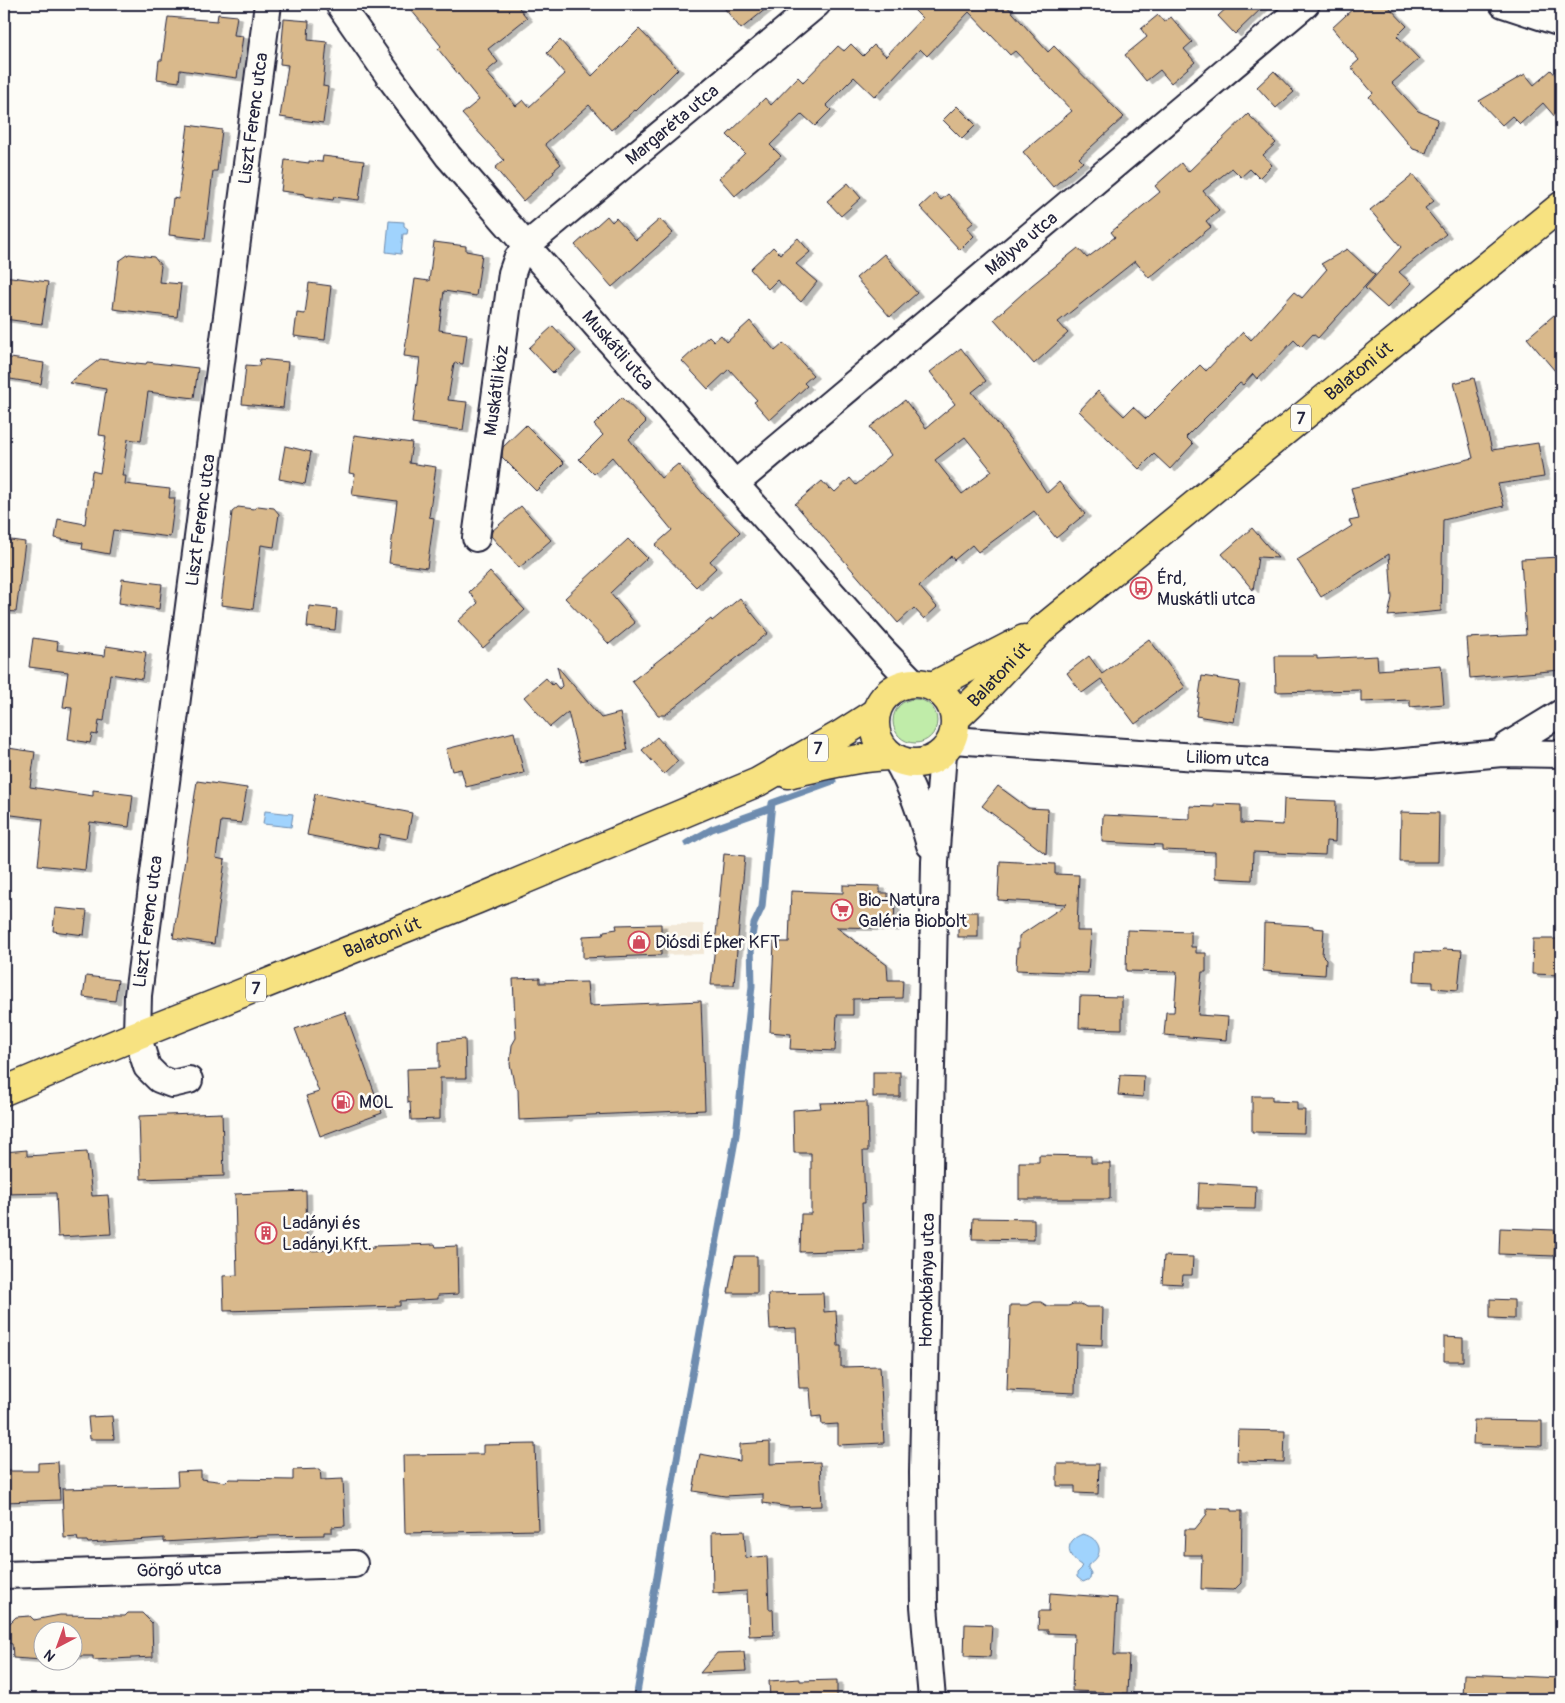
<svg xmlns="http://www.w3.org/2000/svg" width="1565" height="1703" viewBox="0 0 1565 1703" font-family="Pangolin,sans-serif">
<defs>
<filter id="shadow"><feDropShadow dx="5.5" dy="3" stdDeviation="0" flood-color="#0004"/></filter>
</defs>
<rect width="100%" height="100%" fill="#fdfcf7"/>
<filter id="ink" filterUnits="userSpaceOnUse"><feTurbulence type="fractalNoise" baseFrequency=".02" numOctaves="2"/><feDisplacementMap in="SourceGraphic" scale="10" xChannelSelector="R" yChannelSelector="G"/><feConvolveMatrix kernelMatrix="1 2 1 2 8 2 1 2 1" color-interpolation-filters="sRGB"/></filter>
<g filter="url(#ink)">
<polygon fill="#f2e8d7" points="661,924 704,924 704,954 661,955"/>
<circle fill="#c0eca9" stroke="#718772" cx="915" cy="721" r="22"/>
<g fill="#a0d3fd" stroke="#6e8caf">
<polygon points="389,221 404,222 404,226 408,229 407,234 403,234 401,254 386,252"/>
<polygon points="265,811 293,814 291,827 263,824"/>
<path d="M1083,1534c19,5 22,22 5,31v3l3,5 -1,6 -7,3 -6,-5v-4l5,-5 -1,-3c-16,-9 -16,-25 2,-31z"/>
</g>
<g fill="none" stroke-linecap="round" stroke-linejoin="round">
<g stroke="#6e8caf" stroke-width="7">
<polyline points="687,843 712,829 771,808"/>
<polyline points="636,1699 680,1441 736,1135 752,986 751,943 754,924 762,907 772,803 833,781"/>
</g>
</g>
<g fill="#d9b98c" stroke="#22223b" fill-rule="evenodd" filter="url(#shadow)">
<polygon points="406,4 516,4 527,18 488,49 498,62 486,72 516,106 523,100 529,107 565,74 547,53 560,40 592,76 639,29 678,69 636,111 635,110 611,130 589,105 545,144 561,164 553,171 554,173 523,201 495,168 504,160 462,114 479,100 438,49 441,46"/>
<polygon points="721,4 772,4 741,29"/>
<polygon points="908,4 1005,4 1048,52 1054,46 1124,117 1079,158 1083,162 1053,187 1023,152 1072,111 1015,51 1010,55 969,12 927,56 920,49 875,97 854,77 826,105 831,110 815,126 802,114 770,145 781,156 735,196 719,178 745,153 727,135 765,98 771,105 798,77 803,82 838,46 844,51 851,44 863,56 874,45 886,56 922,18"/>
<polygon points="1231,4 1266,4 1235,34 1218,16"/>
<polygon points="1358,4 1386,4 1407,26 1397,36 1419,59 1392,83 1418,111 1438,119 1426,153 1413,149 1369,97 1373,93 1351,67 1359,60 1332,28"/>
<polygon points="218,14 237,16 234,35 243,36 237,78 180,70 179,82 157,79 159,60 162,60 168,17 217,21"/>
<polygon points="1158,15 1164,22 1171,17 1192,42 1184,49 1195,62 1171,83 1160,70 1146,81 1125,55 1147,37 1141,29"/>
<polygon points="284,19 309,21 308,40 327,42 323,86 328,87 323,123 280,117 288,65 280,64"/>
<polygon points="1551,70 1561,81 1561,124 1543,103 1520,124 1512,116 1502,125 1479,101 1525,74 1534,85"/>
<polygon points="1274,71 1294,92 1276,108 1257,87"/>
<polygon points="957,106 976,125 962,139 943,120"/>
<polygon points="1248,114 1276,143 1263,155 1272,165 1259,178 1250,169 1241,177 1232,168 1203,191 1219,210 1206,221 1211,227 1149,278 1135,261 1058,322 1068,333 1034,364 994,319 1032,285 1078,248 1087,258 1115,237 1111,232 1160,192 1155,186 1181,163 1188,172"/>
<polygon points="188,125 222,130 217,171 213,171 205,239 169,235 173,198 178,199"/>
<polygon points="323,156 364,161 359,200 334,197 333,200 305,196 305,194 281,191 285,160 309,163 309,161 322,162"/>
<polygon points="1413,175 1434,201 1425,208 1446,234 1399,272 1411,283 1387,308 1365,288 1401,247 1370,210"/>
<polygon points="848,183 861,198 841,216 827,201"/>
<polygon points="935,193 941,200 948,194 974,222 967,228 974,236 960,250 920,207"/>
<polygon points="607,216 612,222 616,218 636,240 660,219 673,233 612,287 575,245"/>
<polygon points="798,238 810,252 796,264 817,282 801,302 777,280 768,289 750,269 773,247 780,254"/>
<polygon points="434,242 466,246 466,251 482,254 476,296 444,291 439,330 467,334 463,364 454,363 448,400 467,402 463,430 412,423 420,358 404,356 415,279 429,281"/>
<polygon points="1347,249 1375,275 1318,338 1313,334 1301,347 1294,340 1257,379 1253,374 1243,385 1240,383 1186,437 1193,444 1170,469 1154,454 1139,469 1079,411 1098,391 1124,416 1133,407 1146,419 1200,365 1206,371 1243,332 1251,340 1294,292 1302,298 1327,269 1321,264"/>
<polygon points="129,254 154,257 161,266 159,282 181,284 177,317 113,309 119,261"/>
<polygon points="884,254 917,293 890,317 856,278"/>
<polygon points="4,276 48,282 42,324 4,319"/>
<polygon points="309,283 331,286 325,340 294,336 297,313 305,314"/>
<polygon points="1561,309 1561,378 1527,338"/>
<polygon points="750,321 775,351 784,343 813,375 804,383 807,386 770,420 754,402 757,400 729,369 708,389 682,361 709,336 714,341 721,335 727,342"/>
<polygon points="553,326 576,351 553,373 529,348"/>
<path d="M961,348l25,33 -14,11 45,56 30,45 12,-11 26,32 -29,24 -22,-27 -56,41 -6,-7 -18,15 -3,-4 -32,30 18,21 -13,12 -10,-11 -16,15 -103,-119 27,-23 7,8 2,-1 4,4 15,-14 6,7 35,-30 -21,-28 35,-27 21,28 29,-24 -25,-32zM965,437l27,34 -30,23 -27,-34z"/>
<polygon points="4,357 44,363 41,384 4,378"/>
<polygon points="100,359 136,364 136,363 146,364 147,362 198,368 194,398 148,392 141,441 128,439 122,476 126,476 125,484 170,489 169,498 175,498 170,537 113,530 109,554 82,549 83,543 55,538 58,519 85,524 92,471 100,473 106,436 99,435 106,389 69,383"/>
<polygon points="260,359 288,362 283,408 242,404 246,365 259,366"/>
<polygon points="1474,378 1492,450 1538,443 1544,477 1498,484 1504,506 1443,520 1441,611 1388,616 1392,598 1389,554 1321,597 1297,560 1352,526 1349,521 1359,519 1351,488 1473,458 1454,383"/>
<polygon points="622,397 646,422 629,439 661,478 678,464 704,495 740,532 710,561 716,568 696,587 655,545 672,530 612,457 594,474 579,459 603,435 594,425"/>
<polygon points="526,425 564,463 536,491 502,457 503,447"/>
<polygon points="354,435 412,443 409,463 436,467 429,517 434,518 427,568 389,563 397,501 352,495 355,474 349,473"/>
<polygon points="285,446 311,452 305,484 279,479"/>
<polygon points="258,506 274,508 279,514 274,547 261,545 253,609 221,605 232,512 238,507 254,509"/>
<polygon points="521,506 551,540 519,568 491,536 492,531"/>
<polygon points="1252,528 1278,558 1258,557 1253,590 1222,554"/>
<polygon points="4,539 25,542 16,612 4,611"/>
<polygon points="628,539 647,558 610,593 635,623 609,644 565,598"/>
<polygon points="1561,557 1561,670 1470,678 1467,638 1526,635 1521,559"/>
<polygon points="490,572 525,610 483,648 458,621 478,603 469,592"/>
<polygon points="122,579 162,584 159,609 119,603"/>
<polygon points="740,598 768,633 665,715 658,715 632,681 711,619 712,621"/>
<polygon points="309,606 337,609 335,630 307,627"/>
<polygon points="33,638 58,642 57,650 105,656 106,646 146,652 142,679 110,674 104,721 99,720 97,735 92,734 90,743 68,739 72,708 63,707 68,672 29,667"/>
<polygon points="1149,639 1185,687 1135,724 1101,679 1082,693 1067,673 1089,656 1102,674"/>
<polygon points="1275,656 1317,656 1317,659 1377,656 1378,670 1441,665 1444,704 1410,707 1410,700 1361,702 1361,690 1276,692"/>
<polygon points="557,666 601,718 620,713 628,750 580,761 568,712 550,727 524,697 546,678 552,685 554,683 559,689 562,686"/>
<polygon points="1202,676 1240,682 1234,722 1196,716"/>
<polygon points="514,732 524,773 466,787 461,769 452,771 446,749"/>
<polygon points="657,737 678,761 664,774 642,750"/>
<polygon points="8,748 35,752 30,787 93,796 93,790 133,795 129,827 90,822 85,870 38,865 43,819 4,814 4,749 7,750"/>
<polygon points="197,781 247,788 241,823 221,821 216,858 225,860 214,944 173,938"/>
<polygon points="998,786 1028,808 1048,809 1046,854 982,806"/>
<polygon points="315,794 412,813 407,839 380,834 377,849 307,835"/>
<polygon points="1284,799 1336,801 1335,842 1326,841 1325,855 1253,852 1252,880 1215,878 1215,852 1162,850 1162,845 1102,842 1103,815 1190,819 1190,806 1214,807 1214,804 1241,805 1241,823 1283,825"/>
<polygon points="1401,812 1439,813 1438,862 1400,862"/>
<polygon points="724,854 745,856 734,985 711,985"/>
<polygon points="1000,861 1055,864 1055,874 1079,875 1077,931 1091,931 1088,973 1016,970 1017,948 1019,948 1019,936 1067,904 998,900"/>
<polygon points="843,885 880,886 880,893 888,893 888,900 895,899 894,928 836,927 887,965 888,980 903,980 902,998 853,999 853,1015 837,1015 835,1051 790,1049 791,1034 770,1032 774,942 789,942 791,891 843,893"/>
<polygon points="55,908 87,911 84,935 53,931"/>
<rect x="958" y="912" width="20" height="25"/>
<polygon points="1264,923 1313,926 1313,928 1324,929 1322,955 1326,959 1325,975 1263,971"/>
<polygon points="661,924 661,955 583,958 583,936 603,935 604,931 617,929 616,925"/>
<polygon points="1127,930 1191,932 1191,947 1196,947 1196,953 1206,953 1206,972 1202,972 1198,1015 1228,1017 1226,1040 1164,1035 1166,1012 1174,1012 1177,972 1126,971"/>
<polygon points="1533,939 1561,939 1561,975 1532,974"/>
<polygon points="1443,949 1462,950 1458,990 1433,988 1433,982 1414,981 1415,952 1439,953"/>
<polygon points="86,976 118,980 115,1001 83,997"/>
<polygon points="540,978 540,983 587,982 589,1006 701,1001 705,1110 567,1116 567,1118 519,1120 518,1090 514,1083 510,1064 512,1045 516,1038 513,979"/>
<polygon points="1080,996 1122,997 1122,1029 1079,1028"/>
<polygon points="345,1012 382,1113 320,1136 306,1096 319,1092 295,1029"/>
<polygon points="465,1039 466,1078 440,1078 440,1119 411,1120 410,1102 408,1103 407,1069 439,1068 439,1041"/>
<rect x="873" y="1072" width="27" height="25"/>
<polygon points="1120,1075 1144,1076 1143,1097 1118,1095"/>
<polygon points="1252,1096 1272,1096 1272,1101 1297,1102 1297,1110 1305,1110 1304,1133 1252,1132"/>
<polygon points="867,1102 868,1151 863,1151 865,1203 862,1203 864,1250 800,1252 801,1214 811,1214 811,1153 794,1153 793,1110 821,1108 820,1103"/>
<polygon points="222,1113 224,1176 141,1179 139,1116"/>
<polygon points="27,1150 27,1156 87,1152 92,1196 108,1195 111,1234 58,1237 56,1193 4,1194 4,1152"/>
<polygon points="1039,1155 1091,1156 1091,1163 1110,1163 1110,1199 1019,1199 1019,1162 1039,1162"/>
<polygon points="1199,1183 1256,1186 1255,1209 1198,1208"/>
<polygon points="306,1191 307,1251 374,1248 374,1246 435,1244 436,1247 457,1246 458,1294 438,1295 438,1299 400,1301 400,1306 224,1311 223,1276 237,1275 235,1194"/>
<polygon points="973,1218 1034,1219 1034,1240 972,1239"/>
<polygon points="1500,1228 1555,1230 1554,1256 1499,1254"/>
<polygon points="735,1256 757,1256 757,1293 728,1293"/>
<polygon points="1164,1256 1193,1257 1192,1275 1183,1275 1182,1284 1162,1283"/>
<polygon points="823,1293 824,1312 836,1311 838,1346 841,1346 841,1367 880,1366 884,1443 838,1445 838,1424 822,1425 821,1416 812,1417 810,1388 799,1388 796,1328 770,1329 768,1294"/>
<polygon points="1490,1299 1514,1300 1514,1319 1490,1318"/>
<polygon points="1034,1302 1041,1302 1047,1306 1068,1306 1073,1304 1081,1304 1086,1307 1103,1307 1102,1345 1076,1344 1075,1393 1007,1390 1010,1305 1028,1305"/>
<polygon points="1444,1337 1463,1338 1463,1361 1444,1361"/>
<polygon points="112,1416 114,1439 90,1439 88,1417"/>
<polygon points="1474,1420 1542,1421 1542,1446 1473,1444"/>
<polygon points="1238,1430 1285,1431 1284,1462 1237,1461"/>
<polygon points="770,1442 770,1464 820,1462 822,1506 789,1507 763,1503 763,1494 725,1496 693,1491 700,1454 740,1461 740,1444"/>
<polygon points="535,1444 538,1530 405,1533 403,1455 483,1454 483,1445"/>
<polygon points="58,1462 60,1500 4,1502 4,1471 38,1471 38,1463"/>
<polygon points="1057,1464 1099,1464 1098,1494 1075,1493 1075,1486 1057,1486"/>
<polygon points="320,1469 321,1480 343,1479 345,1526 332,1527 332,1532 324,1532 324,1535 262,1536 164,1542 164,1538 88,1543 87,1541 78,1541 77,1537 64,1538 62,1489 178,1486 177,1472 201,1471 201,1479 226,1482 229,1479 293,1480 293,1470"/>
<polygon points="1207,1508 1232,1509 1232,1511 1242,1511 1241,1583 1234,1590 1201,1589 1202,1555 1184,1555 1185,1529 1195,1529 1207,1514"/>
<polygon points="744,1531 746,1558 767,1556 769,1609 773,1609 774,1635 749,1636 747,1591 713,1593 712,1532"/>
<polygon points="1050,1593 1117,1598 1114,1655 1129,1655 1127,1693 1123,1693 1123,1699 1103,1699 1103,1692 1072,1691 1074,1634 1048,1633 1048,1630 1038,1630 1039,1611 1049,1611"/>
<polygon points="128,1613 142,1613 152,1623 153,1657 93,1660 93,1656 72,1656 72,1630 42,1630 42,1660 13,1658 12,1644 6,1642 6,1627 16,1617 30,1616 34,1620 60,1615 125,1616"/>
<polygon points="965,1624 992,1625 990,1657 964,1656"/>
<polygon points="744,1652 746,1671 700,1673 717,1653"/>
<polygon points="1464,1674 1561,1678 1561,1699 1463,1699"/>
<polygon points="800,1679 800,1681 837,1680 837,1699 770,1699 769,1681"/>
</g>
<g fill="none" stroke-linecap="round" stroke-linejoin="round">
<g stroke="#22223b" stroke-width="30">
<g id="minor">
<path id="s1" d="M339,4l52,75 57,77 287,328 148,167 30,31"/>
<polyline points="1503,4 1561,23"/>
<path id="s2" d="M735,484l571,-480"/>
<path id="s3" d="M476,538l36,-265 5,-14 9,-13 291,-242"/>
<path id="s4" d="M953,740l244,17 175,8 130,-12 59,1"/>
<polyline points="1502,753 1507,746 1561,713"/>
<path d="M896,759c16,27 25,55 34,86"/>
<path id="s5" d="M189,1080l-17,4 -13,-5 -12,-12 -10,-32 1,-40 130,-991"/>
<path id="s6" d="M4,1575l350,-11"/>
<path id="s7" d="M932,1699l-8,-93 -1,-133 12,-611 8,-109"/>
</g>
</g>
<g stroke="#22223b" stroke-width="31">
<g id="major">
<circle cx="915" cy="723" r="40"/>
<polyline points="933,686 1024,639"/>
<path id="s8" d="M956,718l28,-27 57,-61 520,-424"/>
<path d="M788,774c35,-8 68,-17 103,-18"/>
<path id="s9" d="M4,1091l133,-56 341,-136 280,-117 82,-47 36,-23"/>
</g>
</g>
<use href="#minor" stroke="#fdfcf7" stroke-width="26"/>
<use href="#major" stroke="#f7e281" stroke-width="28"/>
</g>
</g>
<defs>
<g id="bus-ring" transform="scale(1.125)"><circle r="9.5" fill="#fdfcf7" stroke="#d1495b" stroke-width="1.5"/><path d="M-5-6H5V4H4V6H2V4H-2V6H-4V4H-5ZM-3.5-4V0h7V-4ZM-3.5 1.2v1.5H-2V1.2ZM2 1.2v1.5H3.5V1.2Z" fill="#d1495b"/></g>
<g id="supermarket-ring" transform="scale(1.125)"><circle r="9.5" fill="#fdfcf7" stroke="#d1495b" stroke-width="1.5"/><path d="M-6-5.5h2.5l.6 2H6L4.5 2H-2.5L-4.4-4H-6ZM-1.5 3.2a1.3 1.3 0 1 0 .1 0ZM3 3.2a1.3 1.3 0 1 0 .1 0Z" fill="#d1495b"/></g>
<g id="shop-ring" transform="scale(1.125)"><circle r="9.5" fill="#fdfcf7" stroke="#d1495b" stroke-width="1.5"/><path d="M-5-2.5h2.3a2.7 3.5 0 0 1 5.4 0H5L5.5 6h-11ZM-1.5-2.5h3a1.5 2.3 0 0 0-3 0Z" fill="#d1495b"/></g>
<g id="fuel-ring" transform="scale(1.125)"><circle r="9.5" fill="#fdfcf7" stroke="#d1495b" stroke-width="1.5"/><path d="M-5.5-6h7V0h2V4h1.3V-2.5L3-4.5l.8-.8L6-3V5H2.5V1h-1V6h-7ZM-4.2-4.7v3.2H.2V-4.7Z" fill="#d1495b"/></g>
<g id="building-ring" transform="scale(1.125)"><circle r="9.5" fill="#fdfcf7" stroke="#d1495b" stroke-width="1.5"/><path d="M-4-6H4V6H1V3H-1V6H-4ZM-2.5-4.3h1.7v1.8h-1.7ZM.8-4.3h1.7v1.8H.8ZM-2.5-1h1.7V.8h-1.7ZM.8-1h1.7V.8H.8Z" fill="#d1495b"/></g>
</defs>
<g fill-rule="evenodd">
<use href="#bus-ring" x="1141" y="588"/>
<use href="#supermarket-ring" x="842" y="910"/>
<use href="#shop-ring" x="639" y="942"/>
<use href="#fuel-ring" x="343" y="1102"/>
<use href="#building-ring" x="266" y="1233"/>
</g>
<g text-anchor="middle" stroke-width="5" stroke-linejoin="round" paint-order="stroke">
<g fill="#fdfcf7" stroke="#646373" stroke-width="1">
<rect x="1291" y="404.5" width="20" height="27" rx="4"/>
<rect x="808" y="734.5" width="20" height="27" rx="4"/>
<rect x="246" y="974.5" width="20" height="27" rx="4"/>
</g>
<g font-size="16" font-weight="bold" fill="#22223b">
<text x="1301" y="424">7</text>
<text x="818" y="754">7</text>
<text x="256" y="994">7</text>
</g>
<g font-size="18" fill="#22223b" stroke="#fdfcf7">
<text dy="6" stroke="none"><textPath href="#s5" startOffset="1006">Liszt Ferenc utca</textPath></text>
<text dy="6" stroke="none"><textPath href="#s3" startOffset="488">Margaréta utca</textPath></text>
<text dy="6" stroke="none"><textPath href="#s2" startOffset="374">Mályva utca</textPath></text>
<text dy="6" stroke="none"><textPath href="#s1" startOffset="445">Muskátli utca</textPath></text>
<text dy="6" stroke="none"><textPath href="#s8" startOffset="532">Balatoni út</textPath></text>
<text dy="6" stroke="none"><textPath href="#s3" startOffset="149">Muskátli köz</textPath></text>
<text dy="6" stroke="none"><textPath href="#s5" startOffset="601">Liszt Ferenc utca</textPath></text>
<text dy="6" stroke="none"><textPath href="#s8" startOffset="61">Balatoni út</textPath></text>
<text dy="6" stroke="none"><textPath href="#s4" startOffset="275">Liliom utca</textPath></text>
<text dy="6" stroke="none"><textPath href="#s5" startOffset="196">Liszt Ferenc utca</textPath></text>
<text dy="6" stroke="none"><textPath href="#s9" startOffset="408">Balatoni út</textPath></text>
<text dy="6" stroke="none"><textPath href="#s7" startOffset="419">Homokbánya utca</textPath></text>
<text dy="6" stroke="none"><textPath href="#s6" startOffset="175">Görgő utca</textPath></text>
</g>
<g font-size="18" fill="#22223b" stroke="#fdfcf7" text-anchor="start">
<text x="1157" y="584">Érd,<tspan x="1157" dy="21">Muskátli utca</tspan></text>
<text x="858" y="906">Bio-Natura<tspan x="858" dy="21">Galéria Biobolt</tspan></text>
<text x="655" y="948">Diósdi Épker KFT</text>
<text x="359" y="1108">MOL</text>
<text x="282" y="1229">Ladányi és<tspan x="282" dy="21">Ladányi Kft.</tspan></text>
</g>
</g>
<rect width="1565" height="1703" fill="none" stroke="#fdfcf7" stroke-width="20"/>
<rect x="10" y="10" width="1545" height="1683" fill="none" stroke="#22223b" stroke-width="2" filter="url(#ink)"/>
<g transform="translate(58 1646) rotate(221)"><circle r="24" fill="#fdfcf7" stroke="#a5a5ac"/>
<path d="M0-4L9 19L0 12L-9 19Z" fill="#d1495b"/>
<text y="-8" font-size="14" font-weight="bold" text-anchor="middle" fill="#22223b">N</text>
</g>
</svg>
